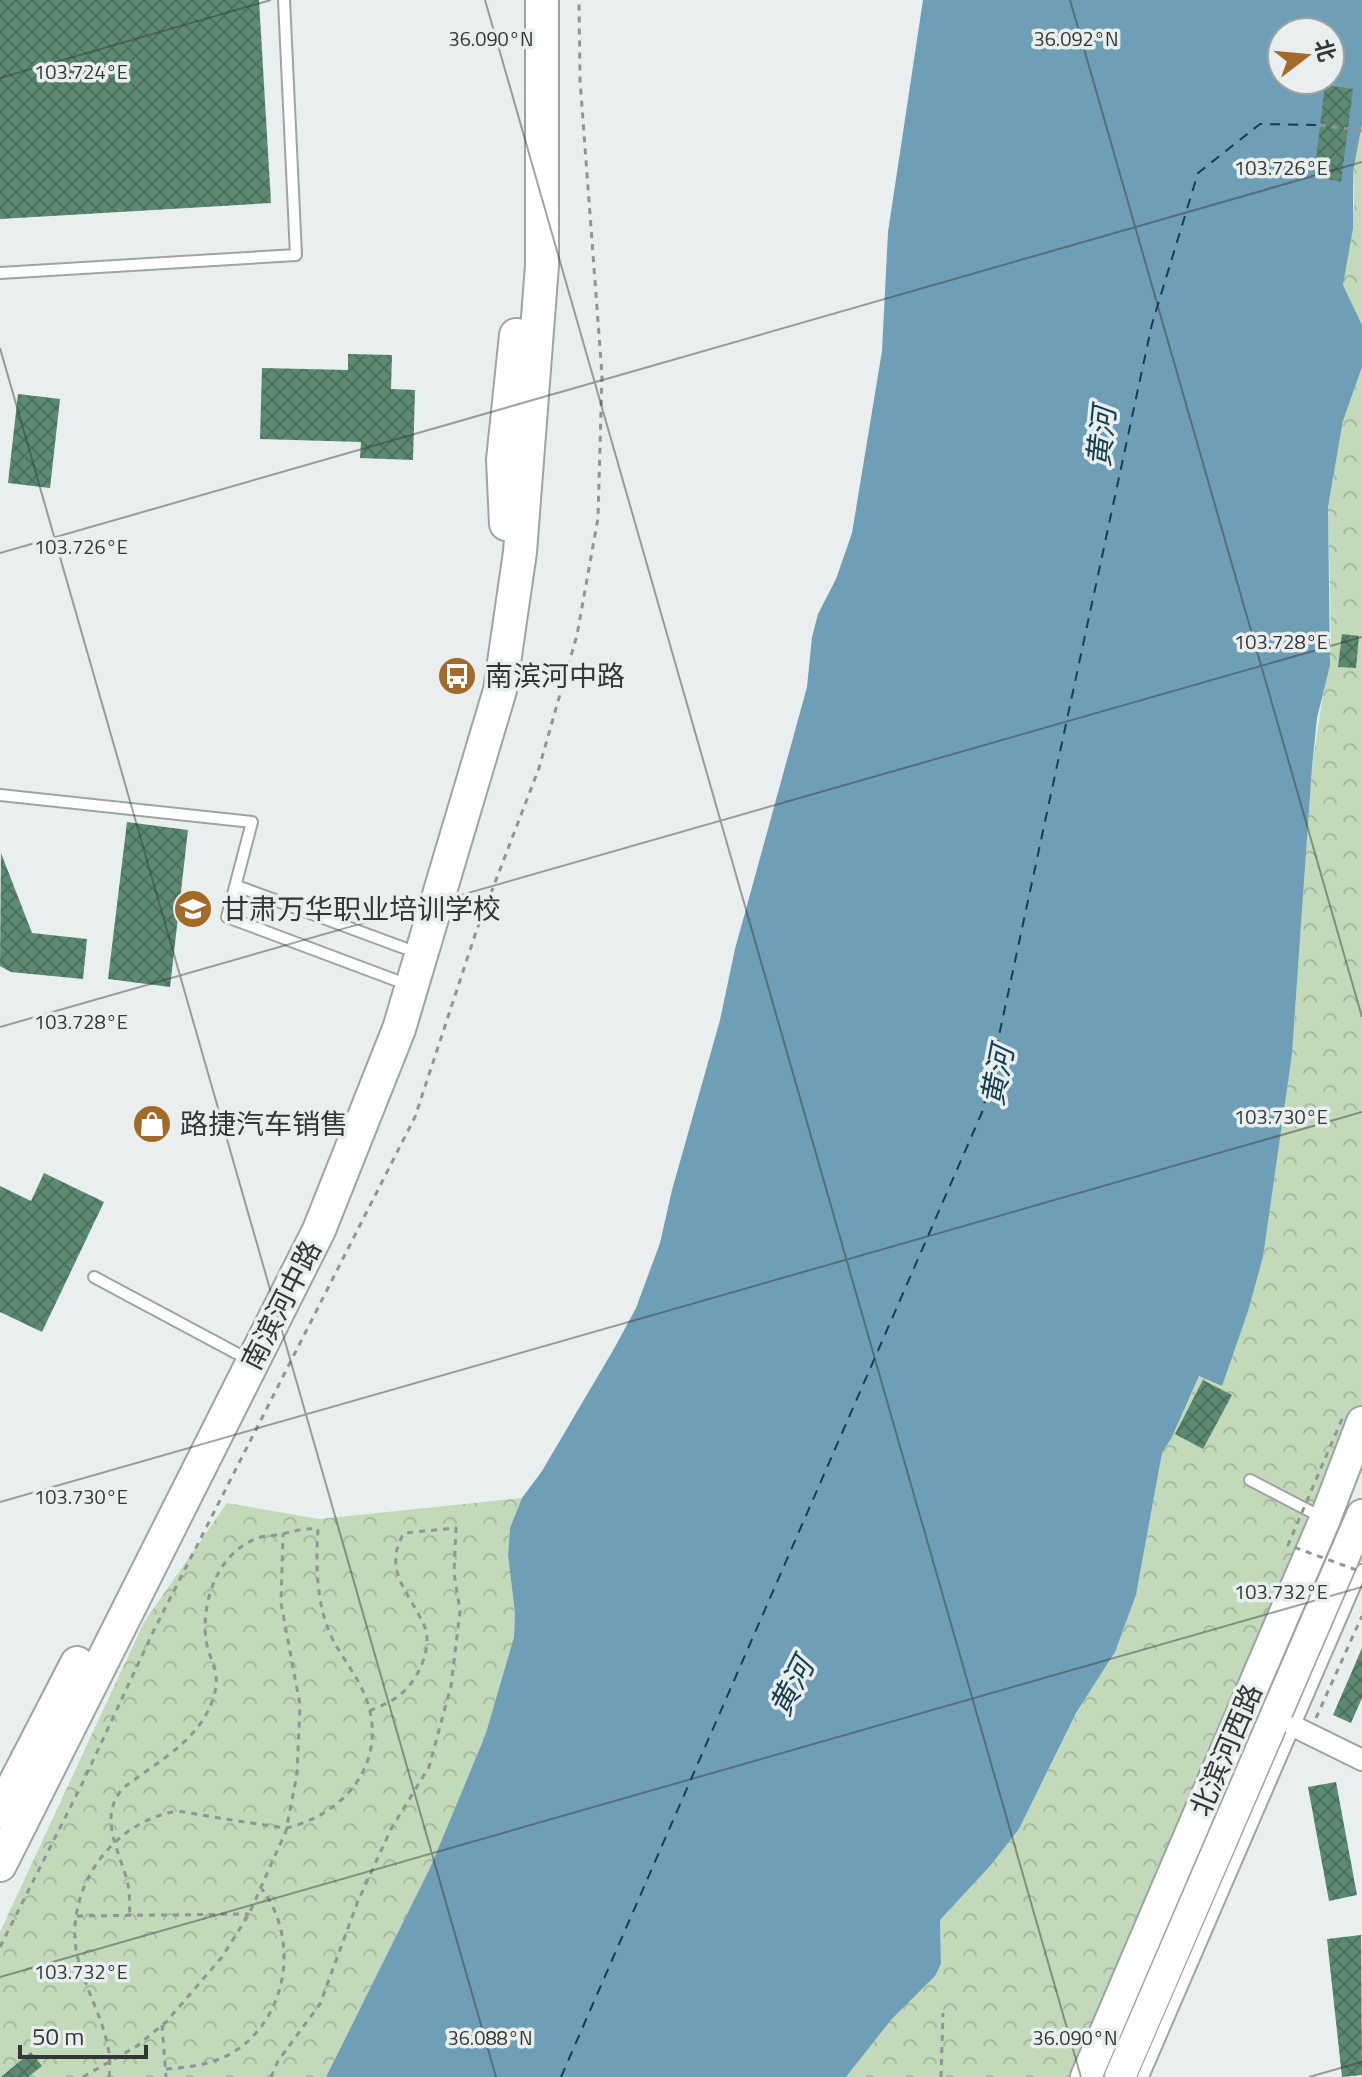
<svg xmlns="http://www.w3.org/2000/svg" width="1362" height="2077" viewBox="0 0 1362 2077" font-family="'Titillium Web','Noto Sans SC',sans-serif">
<defs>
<pattern id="forest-crowns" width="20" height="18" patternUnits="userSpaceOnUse" patternTransform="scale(2)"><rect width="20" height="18" fill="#c2d9ba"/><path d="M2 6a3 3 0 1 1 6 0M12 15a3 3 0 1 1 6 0" fill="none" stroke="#a7bba0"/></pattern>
<pattern id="building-cross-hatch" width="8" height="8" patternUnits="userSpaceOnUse" patternTransform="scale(2)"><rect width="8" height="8" fill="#5c8a72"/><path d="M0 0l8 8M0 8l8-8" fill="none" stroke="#4d725e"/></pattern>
</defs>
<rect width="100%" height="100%" fill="#e8efee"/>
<g fill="url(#forest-crowns)">
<polygon points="1362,124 1362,325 1343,285 1354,205 1353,172"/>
<polygon points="1362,367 1362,1422 1086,2077 846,2077 891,2020 935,1976 941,1964 940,1920 991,1865 1019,1829 1076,1713 1115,1652 1136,1595 1162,1453 1172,1437 1199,1376 1222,1386 1263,1257 1292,1054 1312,767 1331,640 1328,507 1343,421"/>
<polygon points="522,1498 510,1528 508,1555 515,1613 514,1637 485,1736 430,1868 326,2077 0,2077 0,1932 144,1622 227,1503 319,1519"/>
</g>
<path fill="#6f9eb7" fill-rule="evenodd" d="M923,0h439v124l-9,48v56l-10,57 19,40v42l-19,54 -15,86 2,158 -13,53 -5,49 -20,287 -29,203 -15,54 -26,75 -23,-10 -27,61 -10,16 -26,142 -21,57 -39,61 -57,116 -28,36 -51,55 1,44 -6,12 -44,44 -45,57h-520l104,-209 55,-132 29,-99 1,-24 -7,-58 2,-27 12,-30 20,-27 73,-124 21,-39 24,-65 12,-53 48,-170 15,-71 72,-262 5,-50 6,-23 18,-35 16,-46 30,-182 6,-119zM1282,32h48v48h-48z"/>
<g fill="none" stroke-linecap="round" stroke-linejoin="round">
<polyline stroke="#163e51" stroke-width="2" stroke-dasharray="10 8" stroke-linecap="butt" points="561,2077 983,1110 1152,324 1198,173 1260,124 1320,125"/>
</g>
<g fill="url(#building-cross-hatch)">
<polygon points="0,0 259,0 271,203 0,219"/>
<polygon points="1325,85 1353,89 1341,182 1314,176"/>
<polygon points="348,354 392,355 391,389 415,390 413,460 360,458 361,442 260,439 262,368 348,370"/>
<polygon points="18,394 60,399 50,488 8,483"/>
<polygon points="1342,634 1359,636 1356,668 1338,667"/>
<polygon points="127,822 188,830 170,987 108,979"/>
<polygon points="1,853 32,933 87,939 83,979 11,972 0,966"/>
<polygon points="44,1173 104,1202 42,1332 0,1312 0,1186 31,1201"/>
<polygon points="1203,1380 1232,1395 1203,1449 1175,1434"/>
<polygon points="1362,1648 1362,1698 1351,1723 1333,1715"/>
<polygon points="1336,1782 1357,1895 1329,1901 1308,1787"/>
<polygon points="1361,1935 1362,2075 1342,2077 1327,1939"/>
<polygon points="31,2052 42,2066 28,2077 1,2077"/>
</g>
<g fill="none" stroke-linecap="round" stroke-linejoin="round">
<g stroke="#9ea4a3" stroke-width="14">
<g id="service">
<polyline points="0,273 296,255 284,0"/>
<polyline points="0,795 252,822 227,917 395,980"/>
<polyline points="237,886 404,948"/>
<polyline points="94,1277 236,1353"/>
<polyline points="1250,1480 1323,1518"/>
<polyline points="1143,2077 1362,1570"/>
</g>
</g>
<g stroke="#9ea4a3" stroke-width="24">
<polyline id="minor" points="1295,1727 1362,1760"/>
</g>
<g stroke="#9ea4a3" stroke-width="34">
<g id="primary">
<polyline points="1086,2077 1325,1519 1362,1422"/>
<polyline points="1120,2077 1362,1515"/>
</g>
</g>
<g stroke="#9ea4a3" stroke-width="36">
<g id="trunk">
<polyline points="506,524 503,460 516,335"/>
<polyline points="0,1812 77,1663"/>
<polyline points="0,1865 319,1230 399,1029 500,690 520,552 542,265 542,0"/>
</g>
</g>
<g stroke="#919695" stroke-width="3" stroke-dasharray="6 6" stroke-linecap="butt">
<polyline points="1320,125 1362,131"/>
<polyline points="1316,1718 1362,1616"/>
<polyline points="77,1916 249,1914"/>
<polyline points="0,1947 83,1782 153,1632 415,1117 476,932 539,768 577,635 598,518 602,375 580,80 579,0"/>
<polyline points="162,2025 166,2077"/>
<path d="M166,2069c23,-2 45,-4 66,-16 56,-34 68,-113 30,-164"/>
<polyline points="83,2077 137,2046 167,2021 222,1957 249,1914 286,1831 297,1774 300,1705 281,1603 283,1534"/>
<path d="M109,2077c6,-45 -26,-85 -33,-128 -9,-62 35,-124 96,-137 9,-2 20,2 30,3 28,5 56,9 84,13 59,-13 102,-66 81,-127 -9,-27 -31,-49 -40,-75 -11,-31 -11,-65 -9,-97 -15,-1 -22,2 -36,5 -8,2 -17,1 -24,4 -40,14 -57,63 -52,102 4,24 16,32 7,59 -14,42 -56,63 -90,89 -28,33 1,68 6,102 1,8 0,17 1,26"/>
<path d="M271,2077l7,-16 42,-57 38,-103 33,-72 38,-62 22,-81 9,-75 -6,-38 2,-45 -52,5c-22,37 5,59 20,92 10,22 -7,59 -27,72 -8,6 -19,10 -28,14"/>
<polyline points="941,2077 943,2013"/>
</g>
<use href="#service" stroke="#fff" stroke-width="10"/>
<use href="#minor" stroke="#fff" stroke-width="20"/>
<use href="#primary" stroke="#fff" stroke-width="30"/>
<use href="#trunk" stroke="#fff" stroke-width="32"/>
<polyline stroke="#919695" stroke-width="3" stroke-dasharray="6 6" stroke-linecap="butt" points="1342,1419 1288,1545 1362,1572"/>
</g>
<path fill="none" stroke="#343736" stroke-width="2" stroke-opacity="0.45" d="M485,0l596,2077M1070,0l292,1017M0,78l271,-78M0,348l496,1729M0,553l1362,-391M0,1027l1362,-390M0,1502l1362,-390M0,1977l1362,-390M1309,2077l53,-15"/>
<defs>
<g id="bus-disc" transform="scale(2)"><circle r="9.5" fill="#a36a28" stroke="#e8efee"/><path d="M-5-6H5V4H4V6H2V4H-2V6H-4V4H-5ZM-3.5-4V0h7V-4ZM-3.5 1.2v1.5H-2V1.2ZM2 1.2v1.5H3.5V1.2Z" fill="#fff"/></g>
<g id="school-disc" transform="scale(2)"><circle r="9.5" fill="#a36a28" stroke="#e8efee"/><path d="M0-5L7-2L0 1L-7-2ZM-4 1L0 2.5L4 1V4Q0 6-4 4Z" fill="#fff"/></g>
<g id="shop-disc" transform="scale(2)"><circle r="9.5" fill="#a36a28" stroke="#e8efee"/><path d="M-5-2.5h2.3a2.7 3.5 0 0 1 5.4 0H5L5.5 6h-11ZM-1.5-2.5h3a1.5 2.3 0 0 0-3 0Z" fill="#fff"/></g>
</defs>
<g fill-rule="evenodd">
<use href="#bus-disc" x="457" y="676"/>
<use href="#school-disc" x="193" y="909"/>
<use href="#shop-disc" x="152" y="1124"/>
</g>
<g text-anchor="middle" stroke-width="7" stroke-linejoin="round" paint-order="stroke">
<g font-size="28" fill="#343736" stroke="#e8efee" text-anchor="start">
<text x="485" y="686">南滨河中路</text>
<text x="221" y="919">甘肃万华职业培训学校</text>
<text x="180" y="1134">路捷汽车销售</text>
</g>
<g font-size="28" fill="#343736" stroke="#e8efee">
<text transform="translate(281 1305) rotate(-63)" y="10">南滨河中路</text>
<text transform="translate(1226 1750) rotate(-67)" y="10">北滨河西路</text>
</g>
<g font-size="30" font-style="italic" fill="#163e51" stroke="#e8efee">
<text transform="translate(1102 437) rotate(-84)" y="10">黄河</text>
<text transform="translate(998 1076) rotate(-79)" y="10">黄河</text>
<text transform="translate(792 1687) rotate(-63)" y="10">黄河</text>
</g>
</g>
<g font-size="20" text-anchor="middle" fill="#343736" stroke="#e8efee" stroke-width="7" stroke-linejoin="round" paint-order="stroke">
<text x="491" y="46">36.090°N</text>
<text x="1076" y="46">36.092°N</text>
<text x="81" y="79">103.724°E</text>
<text x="1281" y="175">103.726°E</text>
<text x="81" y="554">103.726°E</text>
<text x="1281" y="649">103.728°E</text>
<text x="81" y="1029">103.728°E</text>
<text x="1281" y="1124">103.730°E</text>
<text x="81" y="1504">103.730°E</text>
<text x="1281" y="1599">103.732°E</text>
<text x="81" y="1979">103.732°E</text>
<text x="490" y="2045">36.088°N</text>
<text x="1075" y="2045">36.090°N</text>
</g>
<g transform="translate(1306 56) rotate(74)"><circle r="38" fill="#e8efee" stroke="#a0a5a4" stroke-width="2"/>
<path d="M0-6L14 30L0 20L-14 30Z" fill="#a36a28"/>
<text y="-12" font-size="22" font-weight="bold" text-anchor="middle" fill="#343736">北</text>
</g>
<path d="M20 2045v12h126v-12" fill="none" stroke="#343736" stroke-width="4"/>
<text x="32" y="2045" font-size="24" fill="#343736" stroke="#e8efee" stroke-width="6" paint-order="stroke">50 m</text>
</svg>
